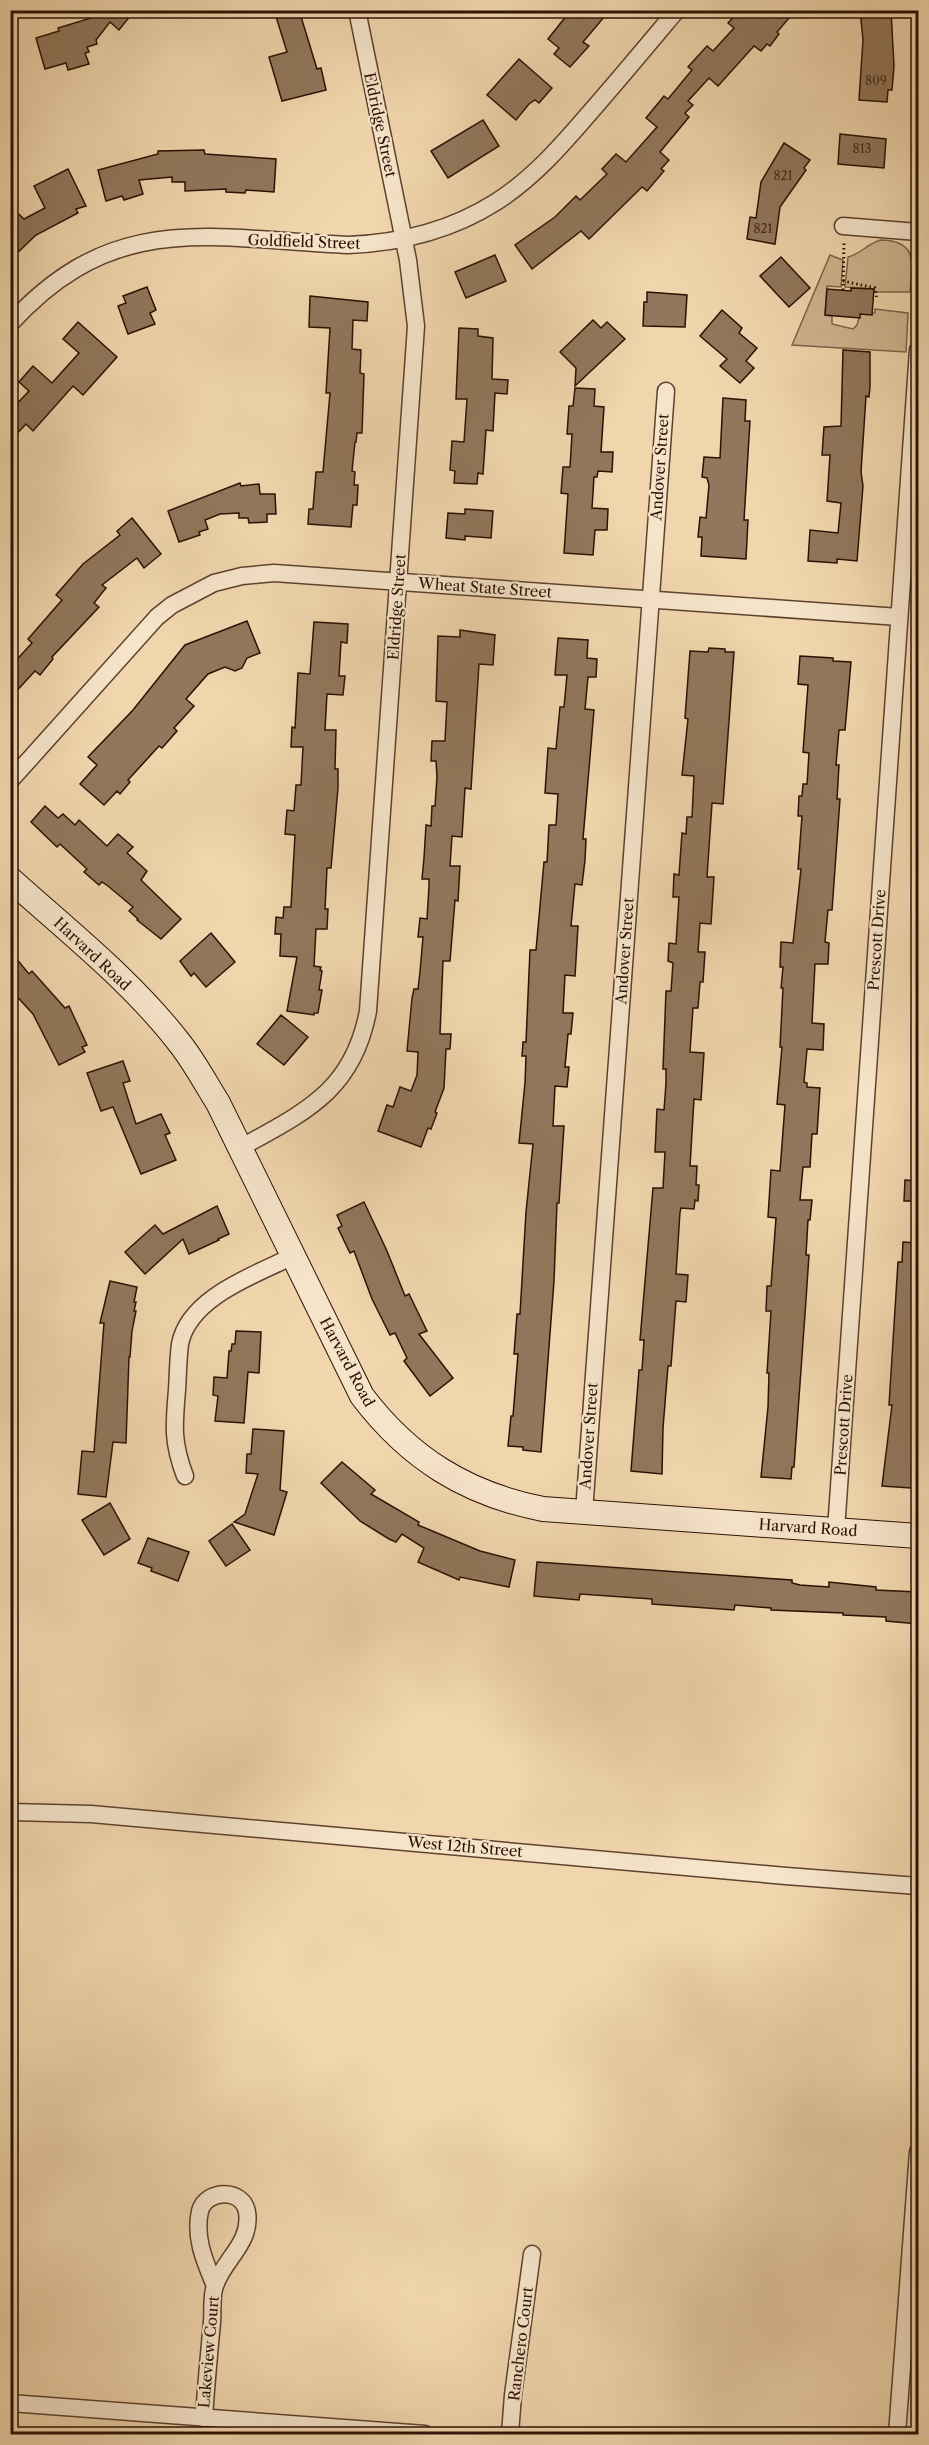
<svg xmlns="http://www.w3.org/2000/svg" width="929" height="2445" viewBox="0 0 929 2445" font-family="'Libre Caslon Text',serif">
<rect width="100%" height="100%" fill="#f1d6ad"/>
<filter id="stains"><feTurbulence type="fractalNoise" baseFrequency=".00333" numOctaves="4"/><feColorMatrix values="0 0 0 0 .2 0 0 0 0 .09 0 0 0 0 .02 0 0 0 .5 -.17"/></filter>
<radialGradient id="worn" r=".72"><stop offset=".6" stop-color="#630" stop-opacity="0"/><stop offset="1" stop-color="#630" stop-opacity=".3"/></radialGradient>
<g fill="#d0b590" stroke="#7e634a" stroke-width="1.5">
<path d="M881,240c38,1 31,24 29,52h-36v-3l-29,-2 3,-30c13,-3 20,-14 33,-17z"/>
<polygon points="830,255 843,260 841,287 827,286 825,315 832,316 832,324 853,329 857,325 860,314 875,313 875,309 908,313 906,352 792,345"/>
</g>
<g fill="#92775c" stroke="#2c1104" stroke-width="1.5">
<polygon points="95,10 135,10 119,30 110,22 96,40 97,44 87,47 89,52 85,53 89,64 68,70 66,63 45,69 36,38 59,31 58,28 101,15"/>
<polygon points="274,10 299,10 317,69 321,68 326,90 282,101 269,57 287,52"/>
<polygon points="571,10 610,10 583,42 589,46 570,67 554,54 559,48 548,39"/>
<polygon points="796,10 777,32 779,34 770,46 767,44 761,51 754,46 718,86 709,78 688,101 693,105 685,113 689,117 660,152 669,160 661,169 664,171 647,191 642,187 589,239 581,231 532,269 515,245 555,217 576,196 580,200 607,174 602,169 616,154 626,162 657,127 646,118 664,96 668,99 692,70 688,67 707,46 713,51 734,28 728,23 739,11"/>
<polygon points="860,10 891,10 894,66 892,90 888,90 887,102 859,100 863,40"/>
<polygon points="519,59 552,88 539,103 535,100 529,104 516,120 487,95"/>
<polygon points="483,120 499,146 448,178 431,151"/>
<polygon points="840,134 886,139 884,168 838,164"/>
<polygon points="784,143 810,160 804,168 806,170 780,207 775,244 747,239 750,217 756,218 761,182"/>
<polygon points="204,150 205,154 276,159 274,192 246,190 245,193 226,192 226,189 185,191 185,182 172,182 172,177 139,180 143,194 124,200 122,196 106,201 98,170 158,154 158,151"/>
<polygon points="68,169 86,206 76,209 78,213 36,235 10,260 10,206 24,219 45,208 34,186"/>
<polygon points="495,255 506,281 466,298 455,272"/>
<polygon points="781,257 810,288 789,307 760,276"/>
<polygon points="147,287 156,310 150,313 155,324 128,334 118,306 126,303 123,296"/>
<polygon points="851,288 874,289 872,315 860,314 860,318 825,315 827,289 851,291"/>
<polygon points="647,292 687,295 685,327 643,326 644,302 647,302"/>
<polygon points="310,296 368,302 367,321 353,320 352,349 361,350 360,373 364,374 362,433 357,433 356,442 355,442 352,471 355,472 354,485 358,485 357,505 353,505 351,527 308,524 309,509 313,509 316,472 323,472 330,393 326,393 330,328 309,327"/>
<polygon points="722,310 742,328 739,333 757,348 746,361 754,368 740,383 720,366 727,359 700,336"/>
<polygon points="593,320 601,328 607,322 625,339 575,386 576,368 560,352"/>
<polygon points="78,322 117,357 83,395 73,386 33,431 26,424 10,441 10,411 29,391 19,382 33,366 52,383 79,353 63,339"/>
<polygon points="459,328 478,329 478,336 493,338 492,379 508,380 507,394 495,393 493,431 486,430 483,474 478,473 477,484 454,483 455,471 450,470 452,441 464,442 467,399 456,399"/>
<polygon points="843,350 870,352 870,387 869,397 866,396 861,472 863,486 857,561 837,559 837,563 808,561 810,530 838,533 841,503 827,501 830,455 822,455 824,427 841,426"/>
<polygon points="575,388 595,389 594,406 604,407 601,452 613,452 612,472 598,471 597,477 594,477 592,508 608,509 607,530 595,530 593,555 564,553 568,494 561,493 563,467 570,467 572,434 567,434 569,406 573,406"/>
<polygon points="723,398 746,400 745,421 750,421 744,520 748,520 746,559 701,556 702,537 698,537 700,517 706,518 709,485 707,478 702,477 704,457 720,458"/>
<polygon points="240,483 241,486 259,484 260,494 275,494 276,514 267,514 267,522 249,523 248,518 239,518 239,513 220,514 205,520 208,529 199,532 200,535 179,542 168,511"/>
<polygon points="465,509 493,511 491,538 465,536 465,540 446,538 448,513 465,514"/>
<polygon points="132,518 161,554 144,568 137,558 102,585 106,588 94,603 99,607 52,657 53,659 40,675 35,671 10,698 10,667 32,643 28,639 62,600 56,595 83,564 120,535 117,531"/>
<polygon points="247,621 260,653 247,658 242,668 235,671 225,667 208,674 186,699 194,706 174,728 177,731 162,748 159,746 128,780 130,782 120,794 117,791 104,805 80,784 97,765 88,757 133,710 185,645"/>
<polygon points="314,622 348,624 347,643 341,642 339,676 345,676 343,695 327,694 325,730 336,730 335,769 338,769 338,788 331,868 327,868 325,909 328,909 327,929 316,929 314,966 321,967 320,970 322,971 319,990 322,990 318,1013 314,1013 314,1015 287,1011 297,957 280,956 281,934 275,934 276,917 283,918 284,907 291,907 295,835 285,834 287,810 294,811 296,785 301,785 303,747 291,747 292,727 295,728 298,673 310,674"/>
<polygon points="460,630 495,635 493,665 479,664 471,789 465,788 462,837 452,836 450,866 460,866 458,901 455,900 450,961 443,961 440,1034 451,1034 450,1049 446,1049 444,1088 435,1112 437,1113 431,1129 428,1128 421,1147 378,1131 387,1105 393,1107 400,1087 411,1091 417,1075 418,1052 407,1051 412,998 414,989 418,989 420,972 423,937 418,937 420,918 427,919 429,886 429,879 422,879 424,858 426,825 431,826 432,806 435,806 437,777 436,761 431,761 432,741 445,741 447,702 436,701 438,636 460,637"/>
<polygon points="558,638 588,640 587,658 597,659 596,677 588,677 585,709 594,710 583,839 586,839 585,860 582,885 575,884 571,926 578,926 575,976 565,975 563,1013 573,1013 571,1034 568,1034 565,1067 569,1067 567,1087 555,1086 553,1126 564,1126 559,1203 557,1203 554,1281 541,1452 523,1450 523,1447 508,1446 511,1416 513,1416 518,1354 514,1354 517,1314 520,1314 526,1212 533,1144 519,1143 525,1083 526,1056 522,1056 523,1042 526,1042 530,950 536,950 544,862 547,862 549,825 556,825 558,794 545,793 548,748 556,749 560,707 564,707 567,675 555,675"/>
<polygon points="709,648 725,649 725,652 734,652 723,804 712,803 707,877 714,877 711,924 700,923 698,952 705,952 703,982 700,982 698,1008 693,1008 690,1052 704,1053 701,1100 694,1099 690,1166 697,1166 696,1185 699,1185 698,1201 695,1200 694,1209 681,1208 680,1212 676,1274 688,1275 686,1302 676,1301 671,1366 668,1366 663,1428 662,1474 631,1471 639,1370 642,1370 644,1340 640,1340 653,1188 663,1188 665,1152 655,1152 657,1109 664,1110 666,1083 666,1069 663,1069 666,991 671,991 673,963 668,961 669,943 676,944 679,897 673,897 674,874 679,875 682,833 686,834 687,817 692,817 694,776 682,775 688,719 685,718 690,651 708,652"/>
<polygon points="800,656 833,658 833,661 851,662 845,730 839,730 836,765 839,765 837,799 840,799 832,910 828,910 825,942 829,943 828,964 815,964 812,1023 824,1024 823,1050 807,1049 804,1082 807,1083 807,1087 820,1088 817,1134 812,1134 810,1167 803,1167 800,1200 812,1200 810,1220 808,1220 806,1255 809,1255 805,1314 794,1467 792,1467 791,1479 761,1477 768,1407 769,1373 767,1373 771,1311 766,1311 767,1286 771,1286 776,1218 768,1217 771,1170 780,1171 785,1105 777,1104 782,1047 780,1047 783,988 781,988 783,967 780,967 781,942 793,943 801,869 798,869 802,816 798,816 799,796 802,796 803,784 807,784 809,753 803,752 808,685 798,684"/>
<polygon points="45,806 58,818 63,814 75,825 79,820 107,846 118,834 133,847 127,853 147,871 141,880 181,919 161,939 137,920 138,919 129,911 133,907 108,886 102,882 99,885 84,872 87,869 60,844 57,847 31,822"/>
<polygon points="211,933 235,962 206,987 194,973 191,976 180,961"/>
<polygon points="10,951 29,974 32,971 65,1008 69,1006 87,1045 82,1047 85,1052 59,1065 33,1014 10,989"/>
<polygon points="281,1015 308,1037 284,1065 257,1044"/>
<polygon points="123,1061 130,1081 123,1083 136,1124 161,1114 170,1133 165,1135 176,1160 141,1174 113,1107 101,1111 87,1073"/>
<polygon points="905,1180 918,1181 918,1201 904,1201"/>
<polygon points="364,1202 387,1251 405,1296 409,1294 427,1331 419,1334 453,1378 430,1396 404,1361 407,1358 395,1333 390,1335 372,1299 354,1251 350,1253 338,1228 342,1226 337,1215"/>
<polygon points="217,1206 229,1234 218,1239 219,1240 189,1254 183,1239 145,1274 125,1252 155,1225 163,1234"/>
<polygon points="903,1242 918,1243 918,1434 916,1434 911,1488 882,1486 892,1405 889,1405 898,1262 902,1262"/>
<polygon points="110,1281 137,1287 134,1302 136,1302 134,1311 136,1311 132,1331 130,1357 129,1357 126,1443 113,1442 106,1497 78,1494 82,1451 94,1452 104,1323 100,1323"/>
<polygon points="236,1331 261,1332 259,1373 248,1372 244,1423 215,1421 218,1396 213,1395 214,1377 227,1378 229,1351 231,1351 232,1344 235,1344"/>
<polygon points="253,1429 284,1431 280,1490 287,1492 274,1535 234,1522 245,1514 258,1474 246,1473 247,1454 251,1454"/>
<polygon points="342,1462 375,1490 371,1494 419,1522 418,1525 480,1551 515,1560 509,1587 460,1577 459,1580 418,1562 424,1548 402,1534 396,1542 389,1539 360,1521 321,1483"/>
<polygon points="110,1503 130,1539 104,1555 82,1520"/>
<polygon points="232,1524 250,1550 226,1566 209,1541"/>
<polygon points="148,1538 189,1552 178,1581 151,1571 152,1568 138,1563"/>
<polygon points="537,1562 792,1580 792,1583 800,1585 829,1587 829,1582 876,1587 876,1590 918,1592 918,1624 886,1621 886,1617 843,1615 843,1613 771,1610 771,1608 735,1605 734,1610 652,1604 652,1599 580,1594 579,1600 534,1596"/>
</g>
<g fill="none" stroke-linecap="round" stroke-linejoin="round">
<g stroke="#5d422e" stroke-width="19">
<g id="street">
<polyline points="843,226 918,232"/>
<path d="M10,324c104,-115 201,-85 338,-79 51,-2 104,-15 148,-43 41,-26 72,-64 104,-101 26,-30 51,-60 77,-91"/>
<polyline points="10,781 157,617 172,605 214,583 242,576 274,573 899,617"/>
<path d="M240,1148c65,-36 113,-57 128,-137l48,-685 -8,-66 -51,-250"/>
<path d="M185,1476c-13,-34 -11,-51 -8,-86 1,-15 1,-31 3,-46 9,-47 75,-69 113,-88"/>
<polyline points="584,1512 666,391"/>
<polyline points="836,1530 918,350"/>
<polyline points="10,1812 91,1814 786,1876 918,1886"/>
<polyline points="10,2403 425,2434"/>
<path d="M204,2418c2,-32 5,-64 8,-96 1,-11 -1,-26 3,-36 8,-26 37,-43 32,-74 -4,-24 -41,-23 -47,-1 -6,27 5,51 15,75"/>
<polyline points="510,2434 513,2395 532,2254"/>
<polyline points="897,2434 918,2152"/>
</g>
</g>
<g stroke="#2c1104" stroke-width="26">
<path id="secondary" d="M10,879c59,53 123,103 171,166 14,18 25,39 37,58l144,293c47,62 104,98 181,113l375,27"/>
</g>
<g stroke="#2c1104" stroke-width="3" stroke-dasharray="1.5 3" stroke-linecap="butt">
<polyline points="843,281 875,288 877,300"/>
<polyline points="843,290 844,243"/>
</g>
<use href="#street" stroke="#f6e4ca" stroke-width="16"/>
<use href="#secondary" stroke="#f6e4ca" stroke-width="24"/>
</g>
<g text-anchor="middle" stroke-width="4.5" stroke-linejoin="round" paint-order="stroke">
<g font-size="12" fill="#462a1a">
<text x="876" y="85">809</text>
<text x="862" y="153">813</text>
<text x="783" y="180">821</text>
<text x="763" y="233">821</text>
</g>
<g font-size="15" fill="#2c1104" stroke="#f6e4ca">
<text transform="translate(380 125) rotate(78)" y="5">Eldridge Street</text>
<text transform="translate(304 242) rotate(2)" y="5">Goldfield Street</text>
<text transform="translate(660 467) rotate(-86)" y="5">Andover Street</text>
<text transform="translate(485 588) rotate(4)" y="5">Wheat State Street</text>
<text transform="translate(397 607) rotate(-86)" y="5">Eldridge Street</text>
<text transform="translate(877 940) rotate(-86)" y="5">Prescott Drive</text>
<text transform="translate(625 951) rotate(-86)" y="5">Andover Street</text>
<text transform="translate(92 954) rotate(43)" y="5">Harvard Road</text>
<text transform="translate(347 1362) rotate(62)" y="5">Harvard Road</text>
<text transform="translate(844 1425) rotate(-86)" y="5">Prescott Drive</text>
<text transform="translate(589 1436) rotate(-86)" y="5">Andover Street</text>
<text transform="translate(808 1528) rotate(4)" y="5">Harvard Road</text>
<text transform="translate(465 1847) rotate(5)" y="5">West 12th Street</text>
<text transform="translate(521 2344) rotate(-83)" y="5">Ranchero Court</text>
<text transform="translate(209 2352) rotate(-85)" y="5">Lakeview Court</text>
</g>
</g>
<rect width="929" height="2445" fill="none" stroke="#f1d6ad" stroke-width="36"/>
<rect x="12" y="12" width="905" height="2421" fill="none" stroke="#2c1104" stroke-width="3"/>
<rect x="18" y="18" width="893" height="2409" fill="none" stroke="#2c1104" stroke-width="1.5"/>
<rect width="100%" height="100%" filter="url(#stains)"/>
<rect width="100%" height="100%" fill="url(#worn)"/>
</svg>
